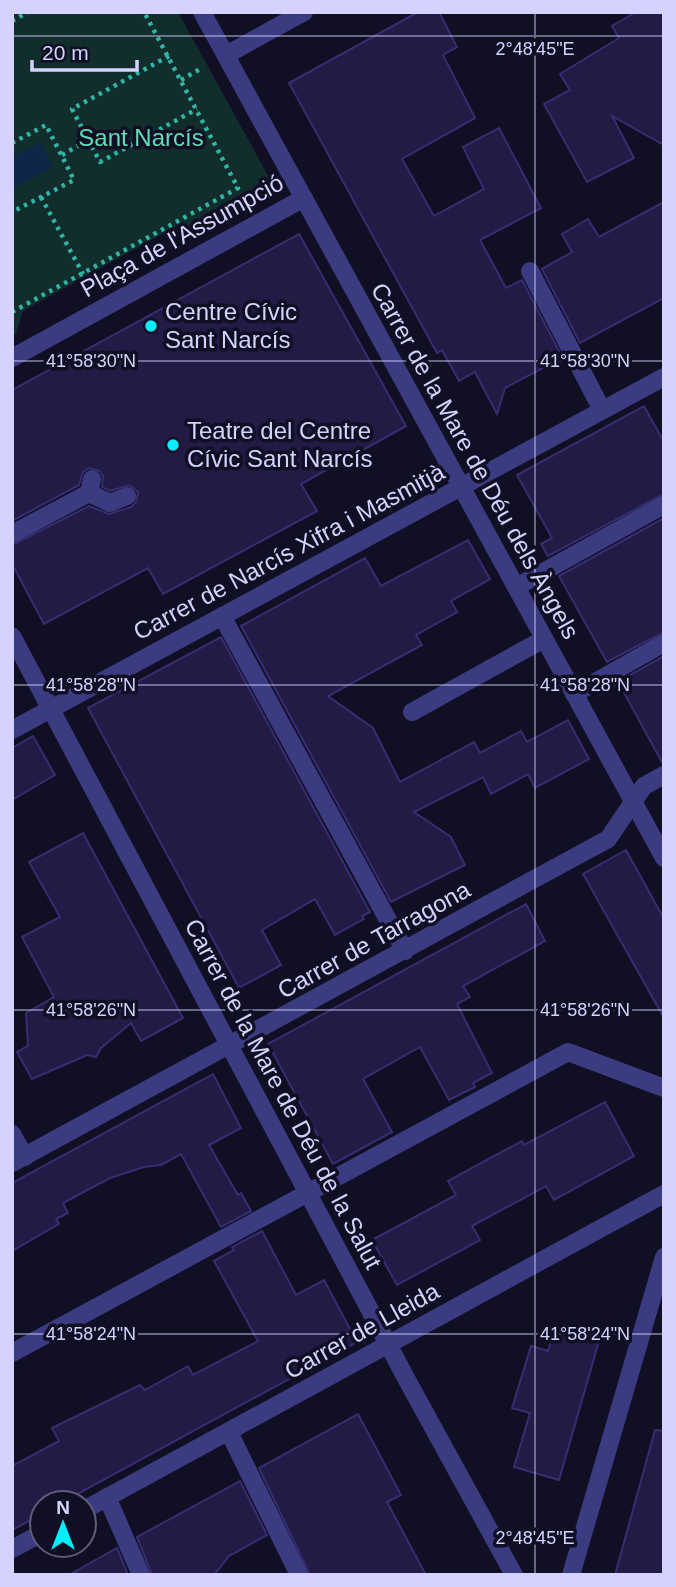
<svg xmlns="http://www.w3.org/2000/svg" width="676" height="1587" viewBox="0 0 676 1587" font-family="Helvetica,sans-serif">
<rect width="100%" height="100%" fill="#110f24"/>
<polygon fill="#122e2c" points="12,12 178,12 277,192 201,234 180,224 23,311 16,334 12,336 12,188 53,167 40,143 12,157"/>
<polygon fill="#0e2749" points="40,142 53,167 12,188 12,157"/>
<g fill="#211b45" stroke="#372d71" stroke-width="2">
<polygon points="418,12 439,12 457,47 443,55 475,118 402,159 434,216 484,189 463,147 499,128 541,208 480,240 506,288 522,280 560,353 556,356 558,360 505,388 497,414 475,372 459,381 442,350 437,353 289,83"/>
<polygon points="636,12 664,12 664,145 612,116 634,158 587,182 544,104 570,90 560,74 619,38 612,26"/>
<polygon points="664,202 664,298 580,343 542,269 572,252 562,234 588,219 599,237"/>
<polygon points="299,234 406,426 301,484 317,511 163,594 148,568 44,624 12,564 12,545 89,506 109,514 131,507 136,502 138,492 129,485 110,491 102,487 103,476 100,471 89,468 83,472 79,485 12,521 12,390"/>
<polygon points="644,406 664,442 664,494 548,556 541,544 552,538 517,475"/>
<polygon points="664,518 664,632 607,662 559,576"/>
<polygon points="468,540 490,579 451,601 457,612 416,635 422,645 328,696 373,728 400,782 474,742 480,753 521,731 527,742 568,720 589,759 535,788 528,774 491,794 483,777 414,812 451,837 465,865 391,902 241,626 365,558 381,586"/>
<polygon points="221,637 370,912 362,916 364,919 335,935 315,899 262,930 281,965 239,988 88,708"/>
<polygon points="664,656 664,764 663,764 618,682"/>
<polygon points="33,736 55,775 12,800 12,748"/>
<polygon points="83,833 183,1018 141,1041 131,1023 101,1048 96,1057 87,1055 32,1079 17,1052 28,1046 26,1013 54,997 22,937 60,917 29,862"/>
<polygon points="626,850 664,919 664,1018 583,874"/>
<polygon points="526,904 545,941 463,986 470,997 457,1004 492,1073 473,1083 475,1087 449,1100 420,1047 363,1079 392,1132 333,1164 268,1044"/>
<polygon points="213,1074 241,1128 209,1145 238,1195 241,1193 251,1211 221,1227 181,1154 161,1165 144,1167 110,1178 63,1203 68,1213 56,1219 59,1224 12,1251 12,1183"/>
<polygon points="605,1102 634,1156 554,1200 546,1186 472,1226 480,1240 397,1285 372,1240 456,1195 448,1181 522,1141 524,1145"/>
<polygon points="262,1231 296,1295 324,1280 357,1342 61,1503 42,1503 42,1514 12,1530 12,1466 59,1441 52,1428 140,1385 145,1390 188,1366 193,1375 258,1341 214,1261 234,1250 232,1247"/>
<polygon points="554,1328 599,1341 559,1480 514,1467 530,1413 512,1408 531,1346 548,1351"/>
<polygon points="358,1414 401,1495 387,1502 426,1575 310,1575 259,1468"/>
<polygon points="655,1430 664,1431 664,1575 615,1575"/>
<polygon points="240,1481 267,1535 229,1556 214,1575 152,1575 137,1537"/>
<polygon points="117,1548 128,1575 69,1575"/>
</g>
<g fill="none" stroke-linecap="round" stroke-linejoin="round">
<g stroke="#31b4a6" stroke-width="4.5" stroke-dasharray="3.5 5" stroke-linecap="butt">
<polyline points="12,21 28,12"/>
<polyline points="169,56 72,109 100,162 197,109"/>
<polyline points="181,80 202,68"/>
<polyline points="12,143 46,125 74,180 12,212"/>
<polyline points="62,155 88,140"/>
<polyline points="41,197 83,274"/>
<polyline points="12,312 238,188 144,12"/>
</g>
<g stroke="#3b3b82" stroke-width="18">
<polyline points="530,271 602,410"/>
<polyline points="89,493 110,503 127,496"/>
<polyline points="12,534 89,493 92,479"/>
<polyline points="12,1134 25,1157"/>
</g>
<g stroke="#3b3b82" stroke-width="18">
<polyline points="202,12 664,858"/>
<polyline points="226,55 304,12"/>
<polyline points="12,358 304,198"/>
<polyline points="516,587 664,505"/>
<polyline points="222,616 405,951"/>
<polyline points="12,636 407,1380 514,1575"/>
<polyline points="574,694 664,643"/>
<polyline points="412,712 544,639"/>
<polyline points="12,730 664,377"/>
<polyline points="12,1163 608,839 644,786 664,775"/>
<polyline points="12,1353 568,1052 664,1088"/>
<polyline points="229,1432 299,1575"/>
<polyline points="107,1497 141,1575"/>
<polyline points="84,1510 664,1194"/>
<polyline points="12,1549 42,1533"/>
<polyline points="571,1575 664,1257"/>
</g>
</g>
<path fill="none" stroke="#d5d3fe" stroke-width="2" stroke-opacity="0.45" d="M535,12v1563M12,36h652M12,361h652M12,685h652M12,1010h652M12,1334h652"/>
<g fill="#04edf9" stroke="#110f24" stroke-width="2.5">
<circle cx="151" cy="326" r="7"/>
<circle cx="173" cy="445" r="7"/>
</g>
<g text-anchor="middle" stroke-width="7" stroke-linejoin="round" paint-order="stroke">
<g font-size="24" fill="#5fdeb8" stroke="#110f24">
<text x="141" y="146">Sant Narcís</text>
</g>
<g font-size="24" fill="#d5d3fe" stroke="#110f24">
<text transform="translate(182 236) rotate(-29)" y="8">Plaça de l'Assumpció</text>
<text transform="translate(475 461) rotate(61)" y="8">Carrer de la Mare de Déu dels Àngels</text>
<text transform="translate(289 552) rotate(-28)" y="8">Carrer de Narcís Xifra i Masmitjà</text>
<text transform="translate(374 940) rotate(-29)" y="8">Carrer de Tarragona</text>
<text transform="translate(283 1094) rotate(62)" y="8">Carrer de la Mare de Déu de la Salut</text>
<text transform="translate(362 1331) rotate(-29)" y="8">Carrer de Lleida</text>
</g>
<g font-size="24" fill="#d5d3fe" stroke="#110f24" text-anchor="start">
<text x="165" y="320">Centre Cívic<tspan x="165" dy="28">Sant Narcís</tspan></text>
<text x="187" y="439">Teatre del Centre<tspan x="187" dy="28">Cívic Sant Narcís</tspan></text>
</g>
</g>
<g font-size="18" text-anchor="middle" fill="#d5d3fe" stroke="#110f24" stroke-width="7" stroke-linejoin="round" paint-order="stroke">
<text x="535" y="55">2°48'45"E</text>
<text x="91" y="367">41°58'30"N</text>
<text x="585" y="367">41°58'30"N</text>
<text x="91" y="691">41°58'28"N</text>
<text x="585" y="691">41°58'28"N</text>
<text x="91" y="1016">41°58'26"N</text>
<text x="585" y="1016">41°58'26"N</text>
<text x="91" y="1340">41°58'24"N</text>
<text x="585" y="1340">41°58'24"N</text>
<text x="535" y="1544">2°48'45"E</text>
</g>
<rect width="676" height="1587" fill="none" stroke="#d5d3fe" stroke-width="28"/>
<g transform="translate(63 1524)"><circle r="33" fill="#110f24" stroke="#5f5d7b" stroke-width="2"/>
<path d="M0-5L12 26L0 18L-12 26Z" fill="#04edf9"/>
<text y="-10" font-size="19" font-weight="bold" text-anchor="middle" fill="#d5d3fe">N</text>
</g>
<path d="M32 60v10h105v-10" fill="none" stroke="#d5d3fe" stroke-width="3.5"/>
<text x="42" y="60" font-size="21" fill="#d5d3fe" stroke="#110f24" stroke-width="5" paint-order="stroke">20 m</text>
</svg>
